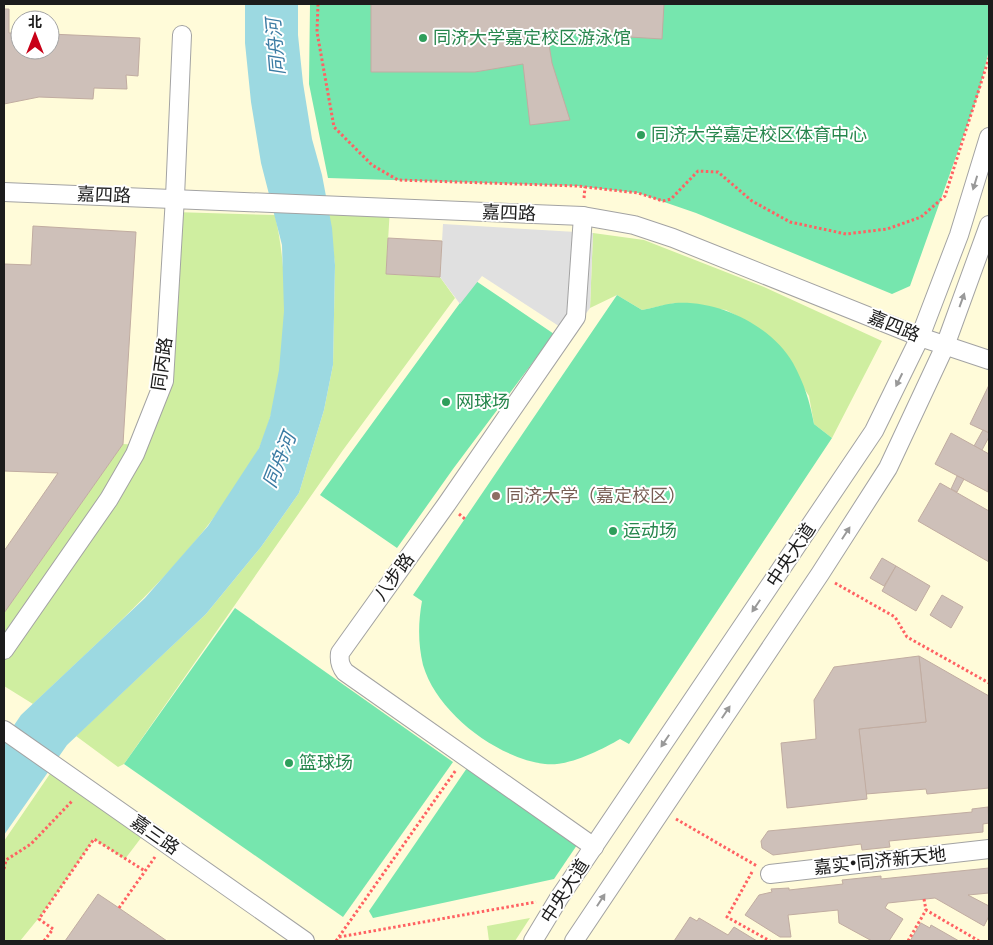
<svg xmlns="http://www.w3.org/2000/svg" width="993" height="945" viewBox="0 0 993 945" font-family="'Varela Round','Noto Sans SC',sans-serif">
<rect width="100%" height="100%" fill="#eee8e0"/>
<path fill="#fffbd9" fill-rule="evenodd" d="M4,4h985v937h-985zM20,20h30v30h-30z"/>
<g fill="#cfeea0">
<polygon points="328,206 390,208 386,274 440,277 455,298 343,450 124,764 118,767 76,736 206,614 261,547 299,493 324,410 333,365 335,265"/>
<path d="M174,212l101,3c16,70 13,165 -15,231 -8,18 -21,36 -32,52 -54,78 -126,140 -195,206l-29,-18v-73l119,-169 16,1 25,-64z"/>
<polygon points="593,233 644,240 764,287 882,341 832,438 814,424 809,396 772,339 752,324 726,310 675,303 642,310 617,295 590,308"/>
<polygon points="56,765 147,830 125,859 94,839 42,914 20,941 4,941 4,841"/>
<polygon points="530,918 515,941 489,941 487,926"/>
</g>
<g fill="#76e6ae">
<polygon points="310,4 989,4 989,50 979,92 910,286 892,294 696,213 638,193 577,186 328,178 309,84"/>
<polygon points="476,281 554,334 453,469 397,548 320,495"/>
<path d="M617,295l25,15c11,-2 22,-6 33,-7 43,-3 96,22 118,60 11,20 17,39 21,61l18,14 -203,306 -9,-5c-19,11 -52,28 -75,25 -48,-6 -108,-51 -122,-99 -5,-21 -5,-42 -1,-64l-9,-6z"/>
<polygon points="235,608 453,762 343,917 124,764"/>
<polygon points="467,768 577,845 554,879 373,918 369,911"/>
</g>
<polygon fill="#e0e0e0" points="443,224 593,233 590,308 571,334 482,276 460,304 440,277"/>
<polygon fill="#9cd9e1" points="245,4 298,4 298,35 303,83 312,139 322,175 332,228 335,265 333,365 324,410 299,493 261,547 206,614 67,745 4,835 4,740 21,715 145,598 208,526 259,448 270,417 279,370 284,311 282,245 261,163 251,102 245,43"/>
<g fill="#cec0b9" stroke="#c1aca1">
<polygon points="371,4 664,4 662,39 547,32 552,63 570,120 530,125 523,64 475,72 371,72"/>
<polygon points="4,9 9,9 9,33 20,33 20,50 50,50 50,34 140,38 138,76 126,75 127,89 94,88 93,99 39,97 4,104"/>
<polygon points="33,226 136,232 123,444 4,613 4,551 58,473 4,471 4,264 31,265"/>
<polygon points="388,238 442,241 440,277 386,274"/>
<polygon points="989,385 989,433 970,424"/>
<polygon points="983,430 989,433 989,437 982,450 974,446"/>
<polygon points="951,433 989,454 988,492 935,464"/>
<polygon points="957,476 964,479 957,492 951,489"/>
<polygon points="940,483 989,511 989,562 918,521"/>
<polygon points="882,558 896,566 884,586 870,578"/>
<polygon points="896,566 930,586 916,611 882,591"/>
<polygon points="942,595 963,607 951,628 930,615"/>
<polygon points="919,656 989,696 989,788 927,794 926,789 866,794 859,729 926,722"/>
<polygon points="919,656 926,722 859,729 867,799 787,808 781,743 816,739 814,700 834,667"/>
<polygon points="988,807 989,823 983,824 983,832 889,841 890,847 862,850 861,844 773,855 762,848 761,841 768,831 972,812 972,809"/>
<polygon points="989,868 989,893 968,895 989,906 989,916 984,926 935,898 888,903 885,908 903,919 889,941 872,941 839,923 838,910 788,915 791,937 780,937 745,915 759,895 772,892 771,889 789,888 789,890 843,884 842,880 881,876 881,879"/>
<polygon points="98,894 119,908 167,941 65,941"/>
<polygon points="690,917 697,921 699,918 728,935 734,927 757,941 674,941"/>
<polygon points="921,923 930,928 931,925 959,941 910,941"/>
</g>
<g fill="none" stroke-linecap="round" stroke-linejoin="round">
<g stroke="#a3a3a3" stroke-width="20">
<g id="minor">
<polyline points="4,192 583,216 634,225 673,238 920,337 989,360"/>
<path d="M583,216l-7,101 -130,188 -106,148c-1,8 0,13 5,19l249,175"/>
<polyline points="4,650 109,499 135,454 164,381 175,197 182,35"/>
<polyline points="4,730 305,941"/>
<polyline points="770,874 989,849"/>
<polyline points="533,941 559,898 874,431 920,337 959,235 989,137"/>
<polyline points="574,941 820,574 888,468 945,346 989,225"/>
</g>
</g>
<g stroke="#ff6162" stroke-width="3" stroke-dasharray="2.5 2.5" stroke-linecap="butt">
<polyline points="318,4 317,32 334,127 372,165 398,180 577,186 638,193 663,201 671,199 698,171 718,172 752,201 790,222 846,234 887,229 921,217 945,196 989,58"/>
<polyline points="584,198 585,187"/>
<polyline points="459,514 465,519"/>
<polyline points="835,583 895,617 907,637 989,683"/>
<polyline points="676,819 757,866"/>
<polyline points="4,869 6,860 31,844 73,800"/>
<polyline points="752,872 727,917 770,941"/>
<polyline points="924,899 926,910"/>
<polyline points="119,908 155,857"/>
<polyline points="339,937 536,902"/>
<polyline points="44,941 53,929 39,919 94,839 145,871"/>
<polyline points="336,941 456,770"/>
<polyline points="908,941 926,910 979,941"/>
</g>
<use href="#minor" stroke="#fff" stroke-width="18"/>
</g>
<defs><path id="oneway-solid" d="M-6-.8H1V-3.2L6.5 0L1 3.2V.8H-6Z" transform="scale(1.25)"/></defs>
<g fill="#999">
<use href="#oneway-solid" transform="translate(975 183) rotate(107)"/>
<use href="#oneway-solid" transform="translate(962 300) rotate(-70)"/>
<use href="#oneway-solid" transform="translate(899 380) rotate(116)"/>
<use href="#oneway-solid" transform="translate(846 533) rotate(-57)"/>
<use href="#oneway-solid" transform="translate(756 606) rotate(124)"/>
<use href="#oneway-solid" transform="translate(726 712) rotate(-56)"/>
<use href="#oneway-solid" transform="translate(665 741) rotate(124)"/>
<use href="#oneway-solid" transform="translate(601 900) rotate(-57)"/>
</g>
<g fill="#2e9e5b" stroke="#fff" stroke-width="2">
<circle cx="423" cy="38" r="5"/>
<circle cx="641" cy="135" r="5"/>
<circle cx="446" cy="402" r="5"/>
<circle cx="613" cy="531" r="5"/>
<circle cx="289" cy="763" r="5"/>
</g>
<circle fill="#8d6e63" stroke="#fff" stroke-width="2" cx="496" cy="496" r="5"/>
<g text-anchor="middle" stroke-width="4" stroke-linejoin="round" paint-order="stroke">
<g font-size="18" fill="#27864d" stroke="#fff" text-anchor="start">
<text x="433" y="44">同济大学嘉定校区游泳馆</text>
<text x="651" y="141">同济大学嘉定校区体育中心</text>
<text x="456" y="408">网球场</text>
<text x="623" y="537">运动场</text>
<text x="299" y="769">篮球场</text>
</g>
<g font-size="18" fill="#1c1c1c" stroke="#fff">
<text transform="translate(104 195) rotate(2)" y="6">嘉四路</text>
<text transform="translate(509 213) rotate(2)" y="6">嘉四路</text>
<text transform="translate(894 326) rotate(22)" y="6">嘉四路</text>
<text transform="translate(162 364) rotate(-82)" y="6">同丙路</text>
<text transform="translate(791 555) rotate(-56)" y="6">中央大道</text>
<text transform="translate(394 577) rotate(-54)" y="6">八步路</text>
<text transform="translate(155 835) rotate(35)" y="6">嘉三路</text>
<text transform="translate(880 861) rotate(-6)" y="6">嘉实•同济新天地</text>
<text transform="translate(565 891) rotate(-57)" y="6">中央大道</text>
</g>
<g font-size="18" fill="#785e54" stroke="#fff" text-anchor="start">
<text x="506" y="502">同济大学（嘉定校区）</text>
</g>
<g font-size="19" font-style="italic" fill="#3b7ba3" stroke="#fff">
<text transform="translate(275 47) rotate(-95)" y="7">同舟河</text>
<text transform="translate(279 460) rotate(-68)" y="7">同舟河</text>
</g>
</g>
<rect width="993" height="945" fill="none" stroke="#1c1c1c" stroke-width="10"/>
<g transform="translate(35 35)"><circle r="24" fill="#ffffff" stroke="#a4a4a4"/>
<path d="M0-4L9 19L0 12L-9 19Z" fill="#c80017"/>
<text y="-8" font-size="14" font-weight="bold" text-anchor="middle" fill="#1c1c1c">北</text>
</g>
</svg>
